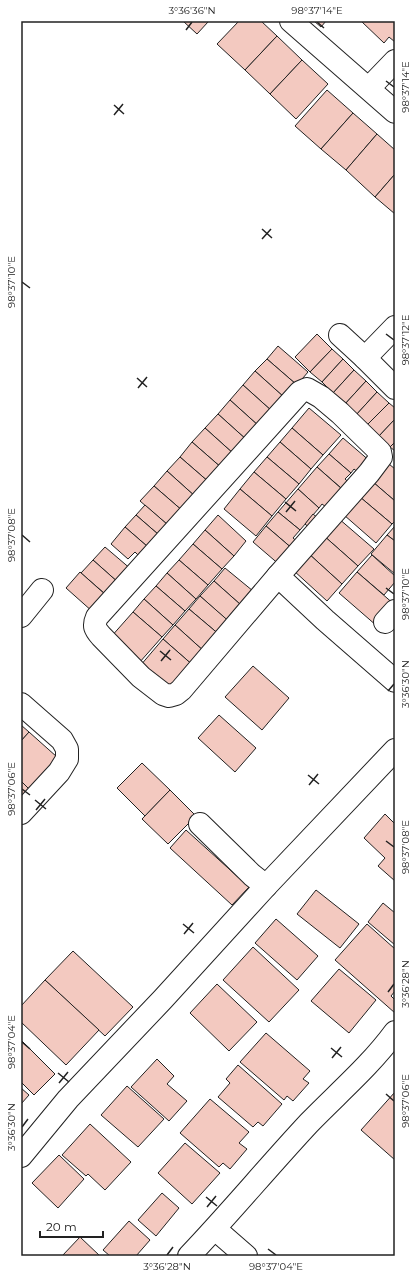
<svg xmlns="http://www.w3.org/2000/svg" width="416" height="1277" viewBox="0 0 416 1277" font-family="Montserrat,sans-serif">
<rect width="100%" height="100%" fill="#fff"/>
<g fill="#f3c9c0" stroke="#222">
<polygon points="183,21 206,21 208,22 197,34"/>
<polygon points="239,21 261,21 277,36 245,70 217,44"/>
<polygon points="314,21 326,21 321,27"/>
<polygon points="361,21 395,21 395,42 389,37 384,43"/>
<polygon points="277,36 302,60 270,94 245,70"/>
<polygon points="302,60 328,84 296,119 270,94"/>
<polygon points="327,90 353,113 321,149 295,126"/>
<polygon points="353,113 377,134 346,170 321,149"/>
<polygon points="377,134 395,150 395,174 375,197 346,170"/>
<polygon points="395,174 395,214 375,197"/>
<polygon points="317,334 332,349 310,372 295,357"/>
<polygon points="278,346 308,372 297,385 267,359"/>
<polygon points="332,349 343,359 322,382 310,372"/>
<polygon points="267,359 297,385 285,398 255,371"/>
<polygon points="343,359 354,370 333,393 322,382"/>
<polygon points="354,370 366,381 345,404 333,393"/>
<polygon points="255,371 285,398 273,412 243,385"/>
<polygon points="366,381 377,392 356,415 345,404"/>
<polygon points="243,385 273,412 260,427 230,400"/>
<polygon points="377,392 389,403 367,425 356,415"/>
<polygon points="230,400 260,427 248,441 218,414"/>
<polygon points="389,403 395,408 395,419 379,436 367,425"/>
<polygon points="309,408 341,435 323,455 292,428"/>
<polygon points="218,414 248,441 235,455 205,428"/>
<polygon points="395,419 395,442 390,447 379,436"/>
<polygon points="205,428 235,455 223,469 192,442"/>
<polygon points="292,428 323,455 311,469 280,442"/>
<polygon points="343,438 371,462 360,474 354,469 351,473 329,454"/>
<polygon points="192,442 223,469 210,483 180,457"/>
<polygon points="280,442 311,469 299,484 267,457"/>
<polygon points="395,442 395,451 390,447"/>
<polygon points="329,454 351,473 345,479 354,487 348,494 317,467"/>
<polygon points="180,457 210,483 197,498 167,471"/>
<polygon points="267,457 299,484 286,499 254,472"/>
<polygon points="389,464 395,469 395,501 373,482"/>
<polygon points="317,467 343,490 330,510 322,504 319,508 298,489"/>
<polygon points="167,471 197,498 184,512 154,486"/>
<polygon points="254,472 286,499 272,516 240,489"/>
<polygon points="373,482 395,501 395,521 392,524 360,497"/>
<polygon points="154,486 184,512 168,525 140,501"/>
<polygon points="240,489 272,516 256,536 224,509"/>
<polygon points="298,489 319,508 300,530 278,512"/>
<polygon points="360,497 392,524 376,543 344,515"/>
<polygon points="145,505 168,525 159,535 136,515"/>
<polygon points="278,512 300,530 293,538 300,544 294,550 266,526"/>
<polygon points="313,514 319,519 311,529 305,524"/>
<polygon points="136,515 159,535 148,547 125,527"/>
<polygon points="218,515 246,541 234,556 205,530"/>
<polygon points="338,518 374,549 358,566 323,535"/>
<polygon points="266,526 294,550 281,566 253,542"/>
<polygon points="395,526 395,541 387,535"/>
<polygon points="125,527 148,547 140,557 135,552 128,559 111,544"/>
<polygon points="205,530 234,556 222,569 193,544"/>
<polygon points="323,535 358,566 342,584 308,553"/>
<polygon points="387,535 395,541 395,574 371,554"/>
<polygon points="193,544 222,569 208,585 179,560"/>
<polygon points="105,547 132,570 120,584 93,560"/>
<polygon points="308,553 342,584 327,601 293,570"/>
<polygon points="372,555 395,576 395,582 384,595 357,572"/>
<polygon points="93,560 120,584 112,592 108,588 104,593 81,573"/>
<polygon points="179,560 208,585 196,599 167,573"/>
<polygon points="225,568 253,591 241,605 214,581"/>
<polygon points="80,572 107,596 93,612 66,588"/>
<polygon points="357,572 395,605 377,626 339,593"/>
<polygon points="167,573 196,599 185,611 156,586"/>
<polygon points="214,581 241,605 227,620 200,596"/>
<polygon points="156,586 185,611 173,625 144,599"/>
<polygon points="200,596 232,624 221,636 189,609"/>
<polygon points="144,599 173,625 162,637 133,612"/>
<polygon points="189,609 221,636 206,653 175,625"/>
<polygon points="133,612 162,637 139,663 110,638"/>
<polygon points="175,625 206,653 195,667 163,639"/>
<polygon points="163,639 195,667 171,693 140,666"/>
<polygon points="253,666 289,698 262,730 225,697"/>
<polygon points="219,715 256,748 235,772 198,738"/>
<polygon points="21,725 29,732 21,741"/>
<polygon points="29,732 57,757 29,789 21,781 21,741"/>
<polygon points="142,763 170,790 145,816 117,788"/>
<polygon points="21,781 29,789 21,798"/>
<polygon points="170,790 196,816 168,844 142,819"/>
<polygon points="385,814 395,824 395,881 378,866 385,858 364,838"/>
<polygon points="186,830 249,887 232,905 170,848"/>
<polygon points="316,890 359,924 340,948 297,914"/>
<polygon points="383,903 395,913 395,945 368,922"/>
<polygon points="276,919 318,956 297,980 255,943"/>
<polygon points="367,924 395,949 395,976 394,977 395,978 395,991 391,996 395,1000 395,1013 335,960"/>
<polygon points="253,947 299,990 269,1022 223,980"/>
<polygon points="73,951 133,1007 105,1036 45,980"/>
<polygon points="339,969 376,1000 349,1033 311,1001"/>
<polygon points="45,980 99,1030 66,1065 21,1022 21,1006"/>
<polygon points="217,984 257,1022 229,1051 190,1013"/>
<polygon points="266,1033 310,1071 303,1079 309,1083 293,1101 287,1096 284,1100 240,1062"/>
<polygon points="21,1040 55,1074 34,1095 21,1082"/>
<polygon points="157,1059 174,1076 167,1084 187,1101 169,1121 131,1087"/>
<polygon points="238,1065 282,1104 263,1126 258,1122 253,1127 218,1097 230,1083 226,1079"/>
<polygon points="127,1086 164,1119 138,1147 101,1115"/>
<polygon points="21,1088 29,1095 21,1104"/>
<polygon points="395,1092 395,1160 361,1130"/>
<polygon points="210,1099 249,1132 239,1143 247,1149 230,1169 223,1163 219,1167 180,1133"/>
<polygon points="90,1124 131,1162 105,1190 88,1174 86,1176 62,1155"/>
<polygon points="185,1143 220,1173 192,1204 158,1173"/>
<polygon points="59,1155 84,1179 58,1208 32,1183"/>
<polygon points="162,1193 179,1208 156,1236 138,1220"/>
<polygon points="129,1221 150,1240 136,1256 110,1256 103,1250"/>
<polygon points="80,1237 100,1256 62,1256"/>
</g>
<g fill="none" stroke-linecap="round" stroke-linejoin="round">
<g stroke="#222" stroke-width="24">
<g id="minor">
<polyline points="291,21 395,112"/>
<polyline points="369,88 395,61"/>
<polyline points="340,335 365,358 395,388"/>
<polyline points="365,358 395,327"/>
<path d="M307,389l14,8 19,16 40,39 1,5 -12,16 -91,103 -97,114 -5,4 -7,2 -6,-2 -22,-17 -40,-41c-6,-7 -8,-10 -4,-19l203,-225z"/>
<polyline points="278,576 325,620 395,681"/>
<polyline points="21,616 42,590"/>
<polyline points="385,622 395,611"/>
<polyline points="21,704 62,740 67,749 67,759 59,772 21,813"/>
<polyline points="200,824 252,875 266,886"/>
<polyline points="21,1156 68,1099 163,999 266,886 395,750"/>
<polyline points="215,1229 246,1256"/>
<path d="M189,1256c41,-43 79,-89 120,-133 29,-30 61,-57 86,-91"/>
</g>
</g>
<use href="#minor" stroke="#fff" stroke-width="22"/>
</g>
<path fill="none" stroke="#222" stroke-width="1.5" d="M317,22l7,6M186,30l6,-8M386,81l8,6M114,105l10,9M114,115l9,-11M262,229l10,9M262,239l9,-10M22,282l8,6M386,334l8,6M137,378l10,9M138,388l9,-11M285,502l11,9M286,512l9,-11M22,535l8,7M386,588l8,6M160,651l11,9M161,661l9,-11M388,691l6,-7M308,775l11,9M309,785l9,-11M22,789l8,6M35,800l11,9M36,810l9,-11M386,841l8,6M183,924l11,9M184,934l9,-11M388,992l6,-8M22,1042l8,7M331,1048l11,9M332,1058l9,-11M58,1073l11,9M59,1083l9,-11M386,1094l8,7M22,1127l6,-8M206,1197l11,9M207,1207l9,-11M268,1249l8,6M167,1255l6,-8"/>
<rect width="416" height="1277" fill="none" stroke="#ffffff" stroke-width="44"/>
<path d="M40 1231v6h63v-6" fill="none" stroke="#222222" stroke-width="2"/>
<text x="46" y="1231" font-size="12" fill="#222222" stroke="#ffffff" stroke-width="3" paint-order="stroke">20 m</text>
<rect x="22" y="22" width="372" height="1233" fill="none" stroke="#222" stroke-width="1.5"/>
<g font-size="10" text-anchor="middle" fill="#222">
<text x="192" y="14">3°36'36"N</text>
<text x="317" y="14">98°37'14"E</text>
<text transform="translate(405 87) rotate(-90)" y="4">98°37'14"E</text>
<text transform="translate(11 282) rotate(-90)" y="4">98°37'10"E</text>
<text transform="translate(405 340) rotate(-90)" y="4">98°37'12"E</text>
<text transform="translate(11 535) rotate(-90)" y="4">98°37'08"E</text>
<text transform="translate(405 594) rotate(-90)" y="4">98°37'10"E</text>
<text transform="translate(405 684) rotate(-90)" y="4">3°36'30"N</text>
<text transform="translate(11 789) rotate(-90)" y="4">98°37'06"E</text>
<text transform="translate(405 847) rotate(-90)" y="4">98°37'08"E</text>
<text transform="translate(405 984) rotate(-90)" y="4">3°36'28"N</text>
<text transform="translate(11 1042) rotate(-90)" y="4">98°37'04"E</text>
<text transform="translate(405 1101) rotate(-90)" y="4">98°37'06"E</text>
<text transform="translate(11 1127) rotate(-90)" y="4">3°36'30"N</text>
<text x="167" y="1270">3°36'28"N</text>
<text x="276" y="1270">98°37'04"E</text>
</g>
</svg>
